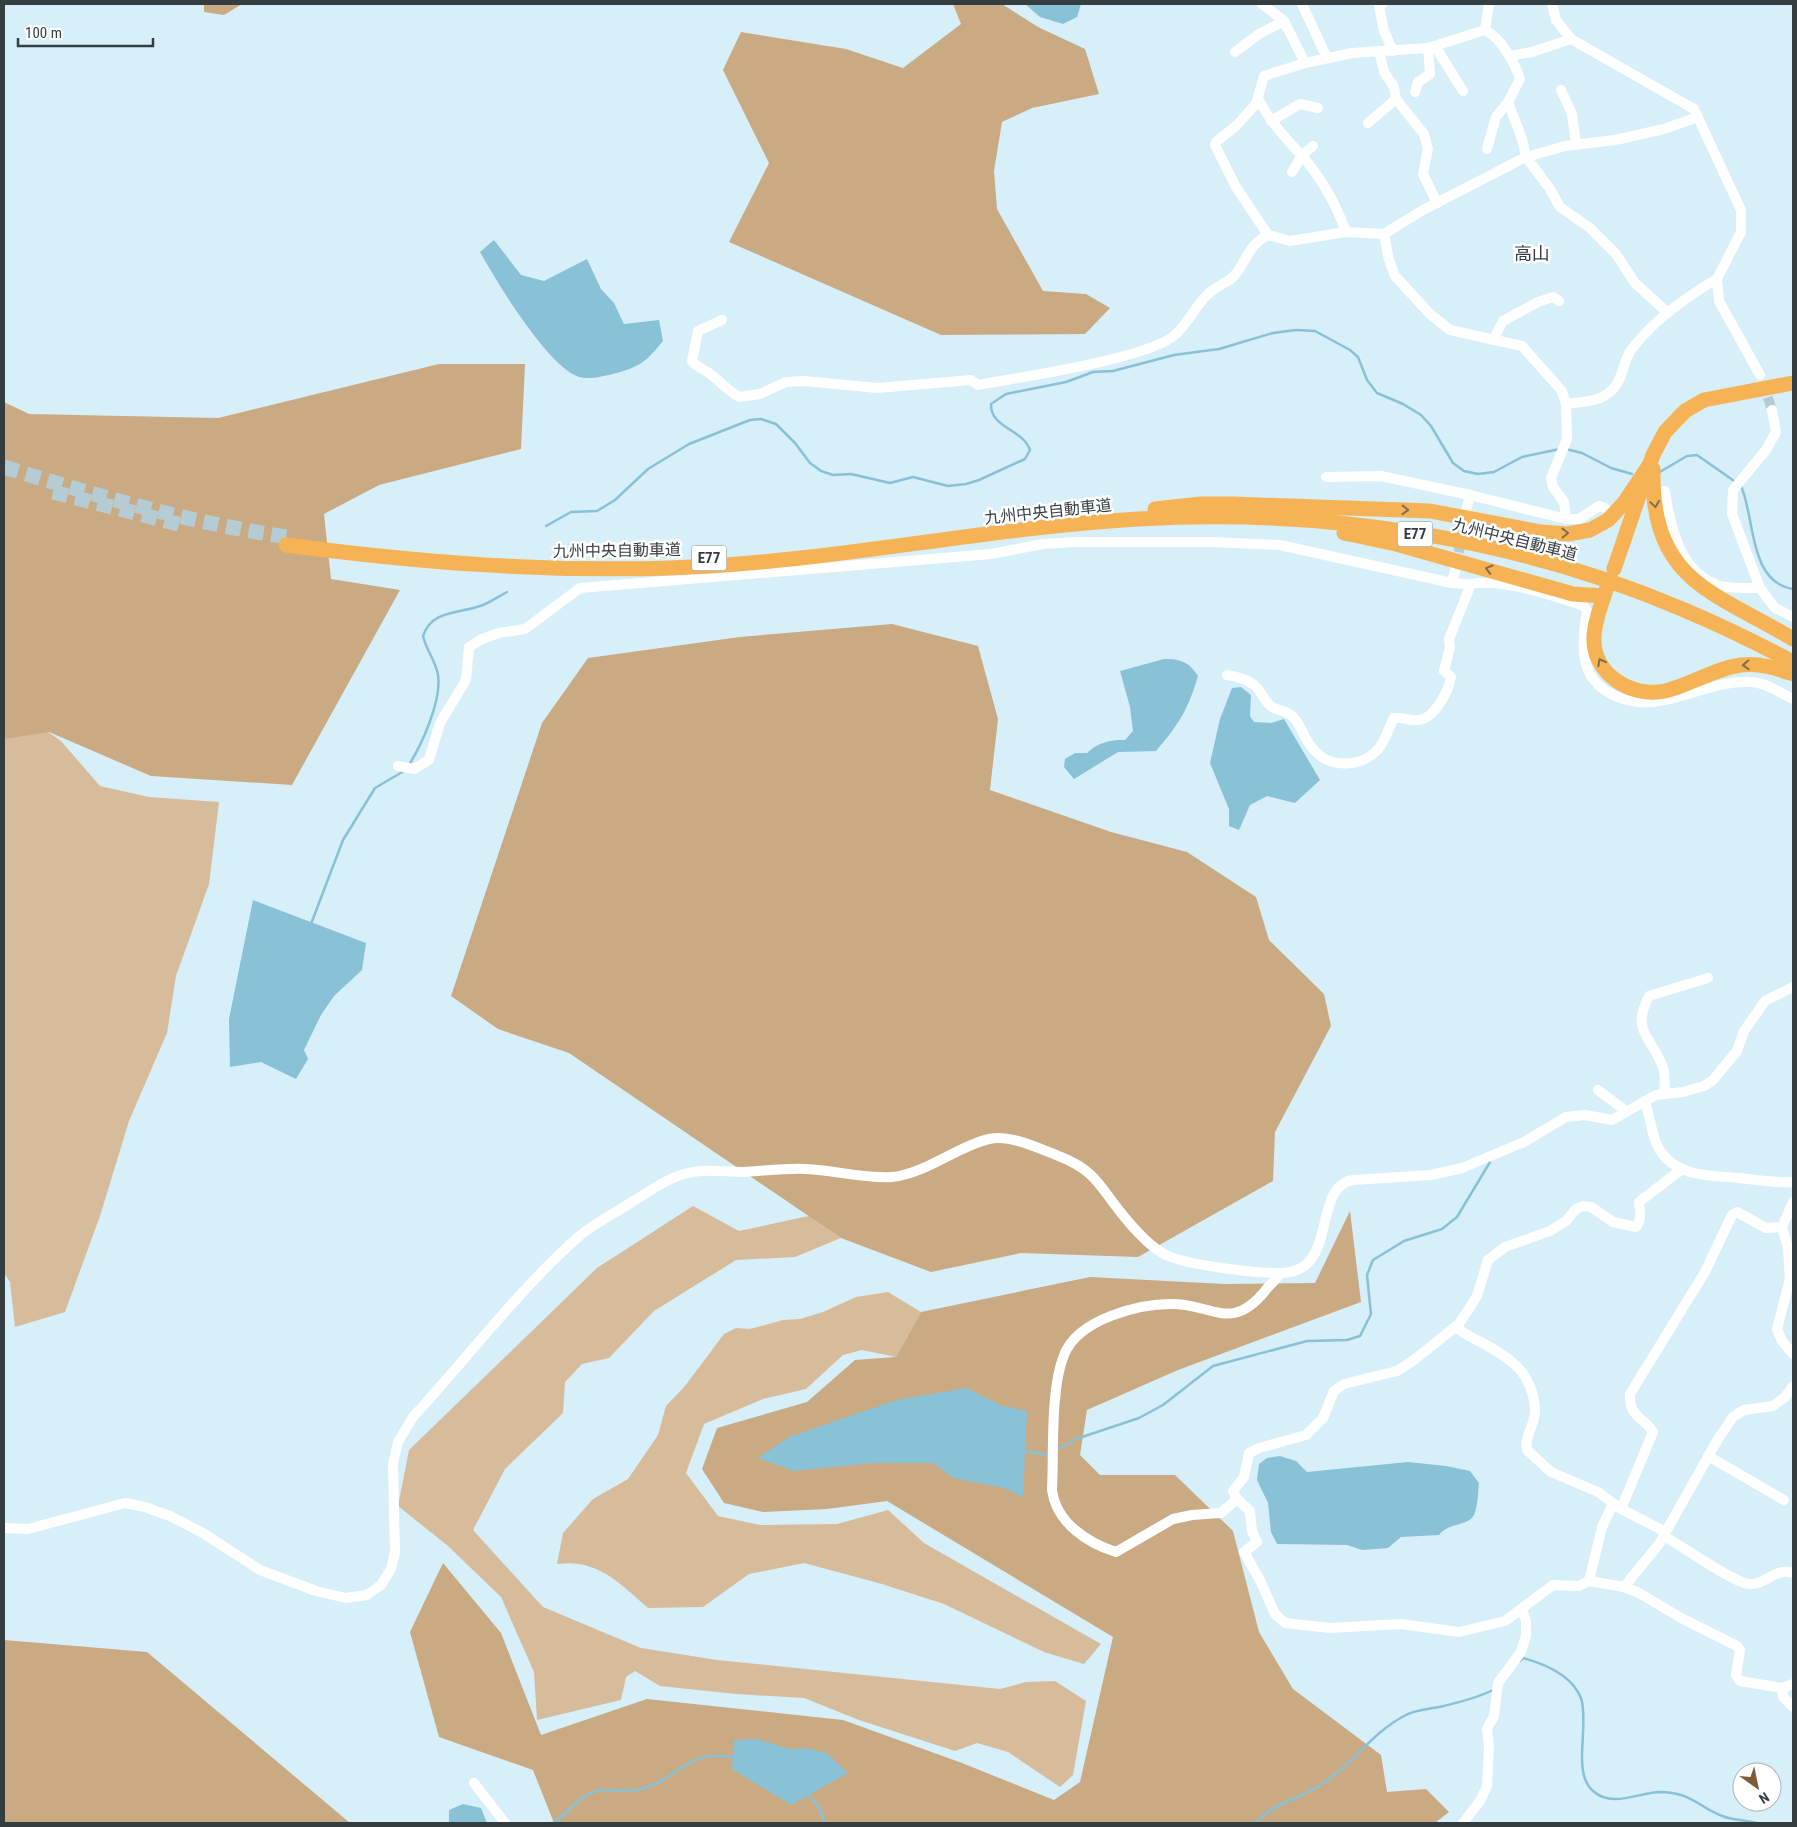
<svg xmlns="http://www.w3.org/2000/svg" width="1797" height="1827" viewBox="0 0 1797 1827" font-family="'Roboto Condensed','Noto Sans JP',sans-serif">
<rect width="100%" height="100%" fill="#d6eff9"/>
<g fill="#d7bc9b">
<polygon points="31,720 61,741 100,786 149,797 219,802 209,884 176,976 167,1033 129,1121 100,1216 65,1312 15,1327 10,1282 4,1273 4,733"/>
<polygon points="693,1206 739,1231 809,1216 841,1238 795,1257 736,1260 654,1311 609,1358 582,1364 565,1382 563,1413 505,1469 473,1530 543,1607 641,1648 717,1660 1000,1689 1026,1682 1055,1681 1086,1701 1073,1775 1060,1787 1008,1752 977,1743 955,1751 859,1720 804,1698 736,1694 660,1686 635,1671 626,1677 621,1700 537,1720 534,1672 501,1597 448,1546 398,1506 409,1450 597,1268"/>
<path d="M888,1292l33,20 -25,45 -34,-7 -19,5 -37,34 -43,10 -59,25 -18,49 32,43 42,9 77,-1 51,-14 36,33 177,101 -17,20 -40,-12 -100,-48 -62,-20 -78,-21 -55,11 -46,33 -55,1c-27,-24 -51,-50 -91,-44l6,-31 30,-34 35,-20 30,-44 8,-29 19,-20 39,-52 12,-6 14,1 33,-9 17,-1 23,-7 33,-15z"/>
</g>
<g fill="#c9aa82">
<polygon points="204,4 242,4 224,15 204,12"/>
<polygon points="953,4 1002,4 1038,27 1085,49 1099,94 1032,108 1002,122 994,171 997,209 1043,291 1086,294 1110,308 1085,334 941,335 729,242 769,163 723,70 741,32 846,49 903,68 961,24"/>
<polygon points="439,364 525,364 521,449 379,485 324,514 331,579 400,590 292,785 151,776 49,732 4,739 4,402 29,414 218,418"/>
<polygon points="892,624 978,646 998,719 990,790 1111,832 1187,852 1256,897 1269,940 1324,994 1331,1026 1275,1132 1273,1181 1138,1257 1021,1253 931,1272 841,1238 569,1053 498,1029 451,996 542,723 588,658 740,637"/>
<polygon points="1350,1211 1361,1302 1178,1370 1087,1410 1080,1455 1100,1475 1175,1475 1233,1531 1259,1632 1293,1689 1381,1755 1387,1792 1426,1789 1449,1812 1435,1823 554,1823 533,1770 439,1737 410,1632 443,1563 501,1633 541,1735 647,1699 843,1720 962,1763 1054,1800 1080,1782 1113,1637 887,1501 827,1509 763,1512 724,1503 702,1469 717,1428 807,1402 855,1360 896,1357 921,1312 1090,1277 1224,1284 1315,1283"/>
<polygon points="4,1640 147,1652 350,1823 4,1823"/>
</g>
<g fill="#89c1d6">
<polygon points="1025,4 1081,4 1077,17 1063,24 1040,17"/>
<path d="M494,240l27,35 23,6 43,-22 14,30 13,14 10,21 35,-4 4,21c-16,20 -23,26 -50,33 -10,2 -22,6 -34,3 -32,-11 -82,-95 -99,-125z"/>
<path d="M1164,659c17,0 25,3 34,17 -10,34 -19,48 -42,75l-38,1 -44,27 -10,-12 1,-8 10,-6h12c12,-11 22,-13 38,-13l8,-9 -3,-24 -10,-36z"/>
<polygon points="1241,687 1251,695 1250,716 1254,722 1271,723 1284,719 1320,780 1295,803 1267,796 1250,805 1239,830 1229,826 1229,809 1210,763 1220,719 1232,688"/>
<polygon points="253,900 366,943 362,970 334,996 321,1015 304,1050 308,1059 296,1079 261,1062 230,1067 229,1019"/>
<polygon points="966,1388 1002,1406 1027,1411 1023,1497 1004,1488 953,1478 933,1463 873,1463 793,1471 758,1458 789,1437 896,1400"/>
<path d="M1280,1456l16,5 11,11 101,-10 38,4 24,5 9,12c-1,9 -1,23 -5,32 -7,12 -25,7 -35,20l-38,2 -13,11 -26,2 -15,-5 -70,-1 -6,-12 -3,-29 -11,-23 2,-16 8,-6z"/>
<polygon points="757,1739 789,1749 806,1748 826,1753 848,1773 791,1805 732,1769 734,1740"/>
<polygon points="463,1804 481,1808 487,1823 449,1823 449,1810"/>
</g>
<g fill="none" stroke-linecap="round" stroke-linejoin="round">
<g stroke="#89c1d6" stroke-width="2.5">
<polyline points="1566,449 1582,453 1611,468 1632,474"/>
<polyline points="1658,473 1687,456 1697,455 1737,483"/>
<path d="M1741,486c14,30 7,96 52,103"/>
<path d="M546,526l25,-14 26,-1 18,-11 33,-31 41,-25 61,-24 11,-1 15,5 19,19 15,20 11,8 12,4 18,-1 39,9 23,-6 35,9 18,-2 13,-4 46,-21 5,-9c-7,-21 -40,-22 -39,-46l15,-10 60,-12 27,-10 20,-1 61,-16 45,-6 54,-16 23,-3 19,1 35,19 8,7 9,23 10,13 26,11 18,11 10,11 22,37 11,8 14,3 16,-2 28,-15 38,-8"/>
<path d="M409,765c13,-21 33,-65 29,-90 -2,-14 -12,-25 -15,-39 9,-27 37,-22 60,-31 8,-3 16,-9 24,-13"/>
<polyline points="311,924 343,840 375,788 404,771"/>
<polyline points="1023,1450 1043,1455 1049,1453"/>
<polyline points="1056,1450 1076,1439 1139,1418 1163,1405 1213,1366 1307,1341 1347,1340 1360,1336 1371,1314 1367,1275 1373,1260 1404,1241 1442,1229 1457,1217 1490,1162"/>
<path d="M1520,1661l3,-3c22,6 49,18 58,40 5,14 1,43 1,58 0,12 1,26 11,35 19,17 45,2 66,1 32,0 38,14 63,24 10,4 23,4 34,7"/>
<polyline points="808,1794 819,1807 825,1823"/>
<path d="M553,1823c13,-8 21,-21 35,-29 17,-8 36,0 53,-5 39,-10 45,-42 95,-31"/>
<path d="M1256,1823c11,-17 47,-26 65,-38 31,-20 51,-53 85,-70 9,-5 22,-6 33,-8 18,-4 38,-9 54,-17"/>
</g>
<g stroke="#b6ccd4" stroke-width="10" stroke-dasharray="10 5" stroke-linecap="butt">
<polyline points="1763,383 1772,410"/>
<polyline points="1456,567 1466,512"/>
</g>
<g stroke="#b6ccd4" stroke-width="15" stroke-dasharray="15 8" stroke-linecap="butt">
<path d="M4,467c92,29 188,56 283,70"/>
<polyline points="53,492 186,526"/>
</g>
<g stroke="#fff" stroke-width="10">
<polyline points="1262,4 1284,21 1305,63"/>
<polyline points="1302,4 1327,58"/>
<polyline points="1382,4 1379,6 1384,31 1393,51"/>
<polyline points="1489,4 1485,30 1428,48 1352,53 1305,63 1264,76 1256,104 1236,126 1216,142 1215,145 1236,187 1268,235 1290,241 1346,232 1384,234 1423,210 1526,157 1565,146 1615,140 1664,129 1698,117"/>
<polyline points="1552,4 1556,20 1571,39 1694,109 1741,210 1741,232 1717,279 1719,301 1760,375"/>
<path d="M1485,30c17,9 29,32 35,49l-12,23 -12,15 -9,32"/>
<polyline points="1435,46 1463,91"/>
<polyline points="1379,51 1384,72 1394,87 1396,99 1424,134 1428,149 1423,174 1437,203"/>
<polyline points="1235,52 1259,34 1284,21"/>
<polyline points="1509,56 1532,52 1571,39"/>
<polyline points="1561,90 1572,114 1576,144"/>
<polyline points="1415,92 1418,82 1430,74 1428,48"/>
<path d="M1259,100c12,23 25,36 42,55 20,22 35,49 45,77"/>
<polyline points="1508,102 1522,139 1526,157 1550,189 1560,207 1590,228 1616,254 1635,283 1668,313"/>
<polyline points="1271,121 1300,104 1318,108"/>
<polyline points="1368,123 1396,99"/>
<polyline points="1292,172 1302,155 1313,146"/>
<polyline points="1384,234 1389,260 1395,276 1430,314 1450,330 1522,346 1562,391 1566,404 1567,439 1551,478 1553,487 1564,502 1566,519"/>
<path d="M722,320l-24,11 -6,30c5,6 11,8 17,12 11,8 18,17 30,24l21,-3 26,-12 18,-1 73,7 94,-8 7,5c41,-8 172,-26 198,-51 12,-11 19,-27 31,-39 7,-7 17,-11 25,-17 15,-14 13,-31 36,-43"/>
<polyline points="1493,340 1503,321 1538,302 1553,297 1559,301"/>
<path d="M1566,404c17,-2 35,-2 47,-15 10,-9 10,-28 18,-39 22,-29 55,-53 86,-71"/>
<polyline points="1772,410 1776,432 1766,450 1733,490 1732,514 1760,588 1775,608 1793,617"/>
<polyline points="1326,477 1381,476 1470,495 1466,511"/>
<path d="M1665,491c5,36 16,84 56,95 13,3 27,2 39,2"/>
<polyline points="1470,495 1566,519 1579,519 1599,506 1605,508"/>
<path d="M1471,584c31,-6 82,11 113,22l3,5c-5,29 -9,62 19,80 50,31 94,-12 145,-9 13,0 30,11 42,17"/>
<path d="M1227,675c10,2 21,4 28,11 7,6 9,15 17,21 8,5 16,3 23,12 7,9 11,24 20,32 17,19 52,16 66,-6 6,-8 8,-19 13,-27 9,-1 16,3 24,2 16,0 31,-30 33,-43l-7,-6 6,-24 -1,-8 22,-55 -19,-1 4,-16"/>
<polyline points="398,766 414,769 429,760 440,723 466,680 469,647 482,639 499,633 525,629 580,588 991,554 1043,544 1075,542 1212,542 1280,545 1452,583"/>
<polyline points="1598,1090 1627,1112"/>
<path d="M1664,1094c1,-7 1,-16 0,-23 -9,-33 -35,-37 -15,-75l59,-18"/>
<path d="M1644,1101c7,14 6,32 15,48 18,29 51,26 80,29 18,2 36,5 54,4"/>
<path d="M1682,1169l-43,33c1,9 3,18 -3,25l-23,-5 -22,-15 -8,-1 -7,3 -10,12 -16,10 -45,16 -17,13 -11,36 -18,28 -45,36 -17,11 -53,13 -10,7 -11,27 -17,17 -47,13 -10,5 -5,24 -11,14 4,8 13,12 2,20 5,11 -13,10 16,28 15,34 10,9 45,5 71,-4 58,8 46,-11 48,-36 26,1 10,-5 35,6 15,6 44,26 54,27 3,4 -4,25 4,6 42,7 11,-4"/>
<polyline points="1793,1202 1782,1227 1788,1248 1790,1279 1777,1329 1782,1341 1793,1354"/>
<path d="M1456,1326c5,7 15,11 23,15 31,17 53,30 56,68 1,15 -11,26 -8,41l24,22 47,20 23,17"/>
<polyline points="1708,1456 1784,1500"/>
<path d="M1237,1499l-16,14 -29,2 -19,4 -57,33c-29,-9 -60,-30 -64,-62 2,-38 -2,-100 12,-135 14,-36 76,-52 111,-51 40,2 57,27 90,-13 4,-6 11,-10 14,-17"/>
<path d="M4,1528l24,1 97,-26 20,4 25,9 33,17 57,37 56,21 30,7 21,-3 14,-10 10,-16 4,-17 -2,-88 5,-22 15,-25c54,-59 104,-125 164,-179 17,-15 39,-25 58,-38 21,-13 41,-28 67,-29 14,-1 27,1 41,1 21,-1 42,-4 63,-3 29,1 57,10 86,8 33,-3 66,-31 97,-38 22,-5 51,10 72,18 35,14 39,30 61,57 12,15 26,31 42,40 20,11 90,19 114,19 63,2 32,-86 75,-93l78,-5 31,-7 62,-26 42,-25 19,-2 27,5 44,-25 27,-3 21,-6 9,-6 24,-29 7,-20 21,-30 28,-14"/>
<path d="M1666,1532l-45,-23 32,-77c-10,-16 -24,-14 -23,-38l75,-122 27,-57 5,-3 29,16 16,-1"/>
<path d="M1664,1536c16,9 70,47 85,48 18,1 26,-17 44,-11"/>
<polyline points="1589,1581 1602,1527 1613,1504"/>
<polyline points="1624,1587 1659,1544 1718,1439 1733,1417 1744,1410 1773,1406 1785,1397 1793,1386"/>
<polyline points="1782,1688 1783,1697 1793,1707"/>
<polyline points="474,1783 505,1823"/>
<polyline points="1463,1823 1480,1801 1487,1786 1489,1748 1487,1729 1494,1716 1498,1683 1521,1652 1526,1636 1526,1621 1522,1610"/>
</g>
<g stroke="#f6b355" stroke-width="15">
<path d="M1653,469c-2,112 59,122 140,170"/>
<polyline points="1155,509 1201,504 1233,504 1430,511 1541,532 1568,534 1590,530 1608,520 1624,503 1650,464"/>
<polyline points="1344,533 1396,544 1573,594 1604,596"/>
<path d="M286,545c129,17 253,27 384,23 157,-5 312,-40 468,-49 182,-11 376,18 544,90 38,16 75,34 111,53"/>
<polyline points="1614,569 1653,455 1665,432 1685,411 1704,400 1793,383"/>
<path d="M1607,587c-5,15 -12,33 -13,49 -2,38 37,62 71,55 26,-6 48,-22 76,-26 19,-2 35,3 52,9"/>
</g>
</g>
<defs><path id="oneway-chevron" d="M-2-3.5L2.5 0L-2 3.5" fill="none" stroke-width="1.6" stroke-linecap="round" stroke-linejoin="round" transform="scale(1.25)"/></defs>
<g stroke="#826d49">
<use href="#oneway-chevron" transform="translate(1655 504) rotate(82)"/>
<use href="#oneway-chevron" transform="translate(1405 510) rotate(2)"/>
<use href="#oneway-chevron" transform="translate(1565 533) rotate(-1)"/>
<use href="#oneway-chevron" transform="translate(1489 569) rotate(-164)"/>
<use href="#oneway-chevron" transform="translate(1601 662) rotate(-118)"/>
<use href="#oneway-chevron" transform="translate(1746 665) rotate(178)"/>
</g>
<g text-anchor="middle" stroke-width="5" stroke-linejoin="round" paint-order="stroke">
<g fill="#fff" stroke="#71787a" stroke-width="1">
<rect x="1397.5" y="521.5" width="35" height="25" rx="4"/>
<rect x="691.5" y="545.5" width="35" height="25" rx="4"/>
</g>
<g font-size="15" font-weight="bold" fill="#343e41">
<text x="1415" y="539">E77</text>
<text x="709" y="563">E77</text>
</g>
<g font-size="16" fill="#343e41" stroke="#fff">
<text transform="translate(1048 511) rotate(-6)" y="6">九州中央自動車道</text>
<text transform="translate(1515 539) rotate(14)" y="6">九州中央自動車道</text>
<text transform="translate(617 550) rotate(-1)" y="6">九州中央自動車道</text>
</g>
<g font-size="18" fill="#343e41" stroke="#fff">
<text x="1532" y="260">高山</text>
</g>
</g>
<rect width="1797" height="1827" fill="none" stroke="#343e41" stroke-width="10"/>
<g transform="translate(1757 1787) rotate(147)"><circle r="24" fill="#ffffff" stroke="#aeb2b3"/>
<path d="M0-4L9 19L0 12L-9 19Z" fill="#7c5c32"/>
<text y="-8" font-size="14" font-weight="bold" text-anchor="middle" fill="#343e41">N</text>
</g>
<path d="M18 38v8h135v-8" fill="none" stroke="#343e41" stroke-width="2.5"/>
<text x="25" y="38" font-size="15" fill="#343e41" stroke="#ffffff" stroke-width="4" paint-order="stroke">100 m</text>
</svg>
